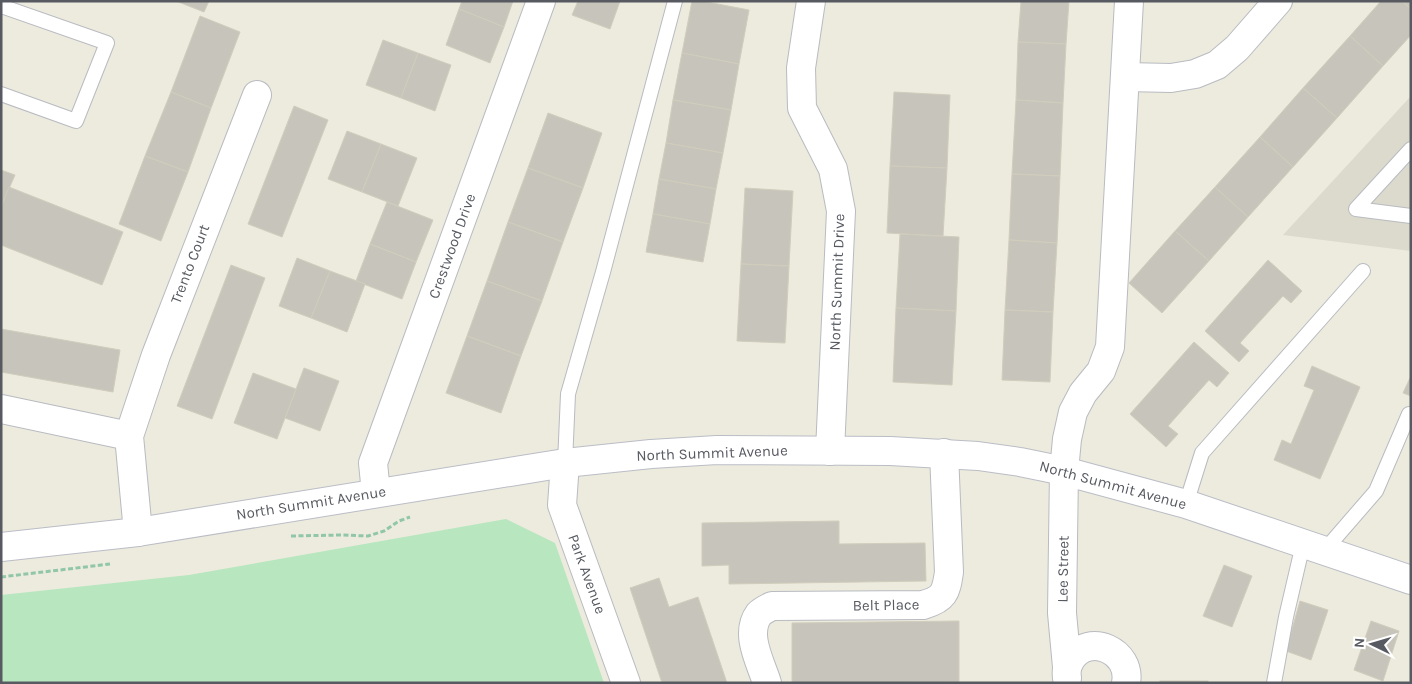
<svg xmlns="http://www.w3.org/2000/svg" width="1412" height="684" viewBox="0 0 1412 684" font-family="Karla,sans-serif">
<rect width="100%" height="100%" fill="#ecebde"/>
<polygon fill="#dbdacd" points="1411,96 1411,251 1283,235"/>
<polygon fill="#b8e6bf" points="506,519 555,543 604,683 1,683 1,595 189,575"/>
<g fill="#c7c5bb" stroke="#d1cdbc">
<polygon points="176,1 209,1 204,12"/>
<polygon points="462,1 513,1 504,27 459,9"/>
<polygon points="578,1 620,1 610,29 572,15"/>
<polygon points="692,1 702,1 749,10 739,64 682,53"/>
<polygon points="1021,1 1069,1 1066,44 1018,42"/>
<polygon points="1381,1 1402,1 1411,9 1411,35 1383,66 1350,36"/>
<polygon points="1402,1 1411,1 1411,9"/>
<polygon points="459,9 504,27 490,63 446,45"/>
<polygon points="200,16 240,32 211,108 171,92"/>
<polygon points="1350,36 1383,66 1337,118 1303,88"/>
<polygon points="383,40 418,53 401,98 366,85"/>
<polygon points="1018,42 1066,44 1063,103 1016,100"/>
<polygon points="418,53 451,65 435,111 401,98"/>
<polygon points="682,53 739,64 731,110 673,100"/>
<polygon points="1303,88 1337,118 1293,167 1260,137"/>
<polygon points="171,92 211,108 188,172 145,156"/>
<polygon points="894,92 950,95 947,168 890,166"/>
<polygon points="673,100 731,110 723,153 666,143"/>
<polygon points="1016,100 1063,103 1060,176 1012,174"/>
<polygon points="294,106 328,120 282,237 248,224"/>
<polygon points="548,113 602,133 583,188 528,168"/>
<polygon points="347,131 381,144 362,192 328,179"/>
<polygon points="1260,137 1293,167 1248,217 1215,187"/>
<polygon points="666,143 723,153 716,189 659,179"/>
<polygon points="381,144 417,158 398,206 362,192"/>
<polygon points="145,156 188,172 161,241 119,224"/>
<polygon points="890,166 947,168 943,236 887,233"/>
<polygon points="528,168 583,188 563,242 508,222"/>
<polygon points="1,170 15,175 1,207"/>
<polygon points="1012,174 1060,176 1057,243 1009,240"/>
<polygon points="659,179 716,189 710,224 653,214"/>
<polygon points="9,187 123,232 102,285 1,245 1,207"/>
<polygon points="1215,187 1248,217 1209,261 1175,231"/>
<polygon points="745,188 793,191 789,266 741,264"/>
<polygon points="387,202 433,220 416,262 370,244"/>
<polygon points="653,214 710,224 703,262 646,252"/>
<polygon points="508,222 563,242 542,301 487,281"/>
<polygon points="1175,231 1209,261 1162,313 1129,283"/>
<polygon points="900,234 959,237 956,311 896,308"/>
<polygon points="1009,240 1057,243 1053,312 1005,310"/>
<polygon points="370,244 416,262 402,299 356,281"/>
<polygon points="297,258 330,271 311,318 279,306"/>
<polygon points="1268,260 1302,291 1291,303 1283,296 1240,343 1249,351 1239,362 1205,331"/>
<polygon points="741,264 789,266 785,343 737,341"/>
<polygon points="231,265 265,278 212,419 177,406"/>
<polygon points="330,271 365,284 347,332 311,318"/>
<polygon points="487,281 542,301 521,356 467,336"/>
<polygon points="896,308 956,311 952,385 893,382"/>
<polygon points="1005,310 1053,312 1050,382 1002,380"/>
<polygon points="1,329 120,350 113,392 1,372"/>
<polygon points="467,336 521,356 501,413 446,393"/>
<polygon points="1194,342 1229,373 1217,387 1209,380 1168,426 1178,434 1166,447 1130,414"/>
<polygon points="1312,366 1360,387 1320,479 1274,460 1282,440 1291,444 1314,390 1304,386"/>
<polygon points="304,368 339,381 320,431 285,418"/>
<polygon points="253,373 296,389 277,439 234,423"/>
<polygon points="1410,378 1411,378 1411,396 1403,393"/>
<polygon points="839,521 839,544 925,543 926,581 729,584 729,565 702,566 702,523"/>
<polygon points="1224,565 1252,576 1232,627 1203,616"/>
<polygon points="659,578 669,607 698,597 727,683 662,683 630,588"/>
<polygon points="1300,601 1328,610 1311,660 1286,651"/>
<polygon points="959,621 959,682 792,683 792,623"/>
<polygon points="1371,621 1399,631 1383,681 1354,670"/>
<rect x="1160" y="681" width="48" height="2"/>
</g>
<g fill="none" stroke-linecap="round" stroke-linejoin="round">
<g stroke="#b9bbc1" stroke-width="16">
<g id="lane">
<polyline points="1,6 107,43 76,121 1,94"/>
<polyline points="1411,149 1356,209 1411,216"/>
<polyline points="565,463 568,394 603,272 675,1"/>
<polyline points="1186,504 1202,453 1363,271"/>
<polyline points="1324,551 1376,491 1409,414"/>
<polyline points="1274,683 1286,617 1303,544"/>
</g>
</g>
<g stroke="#b9bbc1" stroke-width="30">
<g id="street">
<polyline points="811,1 801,68 802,108 833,169 841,211 830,451"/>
<polyline points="1125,77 1171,78 1195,74 1217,65 1237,48 1278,1"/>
<polyline points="1,409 129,436"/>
<polyline points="565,463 562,505 626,683"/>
<polyline points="376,493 373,463 541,1"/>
<polyline points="138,532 129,436 156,355 257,95"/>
<polyline points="1067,667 1062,613 1064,471 1067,439 1073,412 1083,393 1101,371 1110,347 1129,1"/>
<path d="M1067,678c-1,-8 0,-12 4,-19 18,-27 61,-8 55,24"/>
<path d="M767,683c-6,-20 -23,-49 -8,-69 3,-3 9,-6 13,-8l151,-1c21,-6 23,-12 26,-33l-5,-119"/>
</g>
</g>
<g stroke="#bbbdc6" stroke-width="30">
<polyline id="secondary" points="1,547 138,532 565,463 651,454 717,450 890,451 978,456 1020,462 1064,471 1186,504 1411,580"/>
</g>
<g stroke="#91c7a8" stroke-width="3" stroke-dasharray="5 2.5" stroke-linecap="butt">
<polyline points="291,536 342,535 368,536 384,531 399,521 410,517"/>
<polyline points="1,577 110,564"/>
</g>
<use href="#lane" stroke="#fff" stroke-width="14"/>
<use href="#street" stroke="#fff" stroke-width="28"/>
<use href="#secondary" stroke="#fff" stroke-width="28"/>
</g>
<g text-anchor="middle" stroke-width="4" stroke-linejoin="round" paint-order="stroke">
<g font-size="15" fill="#575a61" stroke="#fff">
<text transform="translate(452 246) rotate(-70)" y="5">Crestwood Drive</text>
<text transform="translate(190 264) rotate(-69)" y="5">Trento Court</text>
<text transform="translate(837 282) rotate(-88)" y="5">North Summit Drive</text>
<text transform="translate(712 453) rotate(-2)" y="5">North Summit Avenue</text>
<text transform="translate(1113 485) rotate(15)" y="5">North Summit Avenue</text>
<text transform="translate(311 503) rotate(-9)" y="5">North Summit Avenue</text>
<text transform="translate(1063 569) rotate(-89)" y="5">Lee Street</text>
<text transform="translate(587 574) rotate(70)" y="5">Park Avenue</text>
<text transform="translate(886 605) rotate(-1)" y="5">Belt Place</text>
</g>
</g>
<rect width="1412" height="684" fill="none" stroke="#575a61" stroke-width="5"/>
<g transform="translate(1372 644) rotate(275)" stroke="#ffffff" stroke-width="4" paint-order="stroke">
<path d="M0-4L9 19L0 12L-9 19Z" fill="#575a61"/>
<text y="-8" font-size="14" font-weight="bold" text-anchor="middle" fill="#575a61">N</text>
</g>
</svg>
